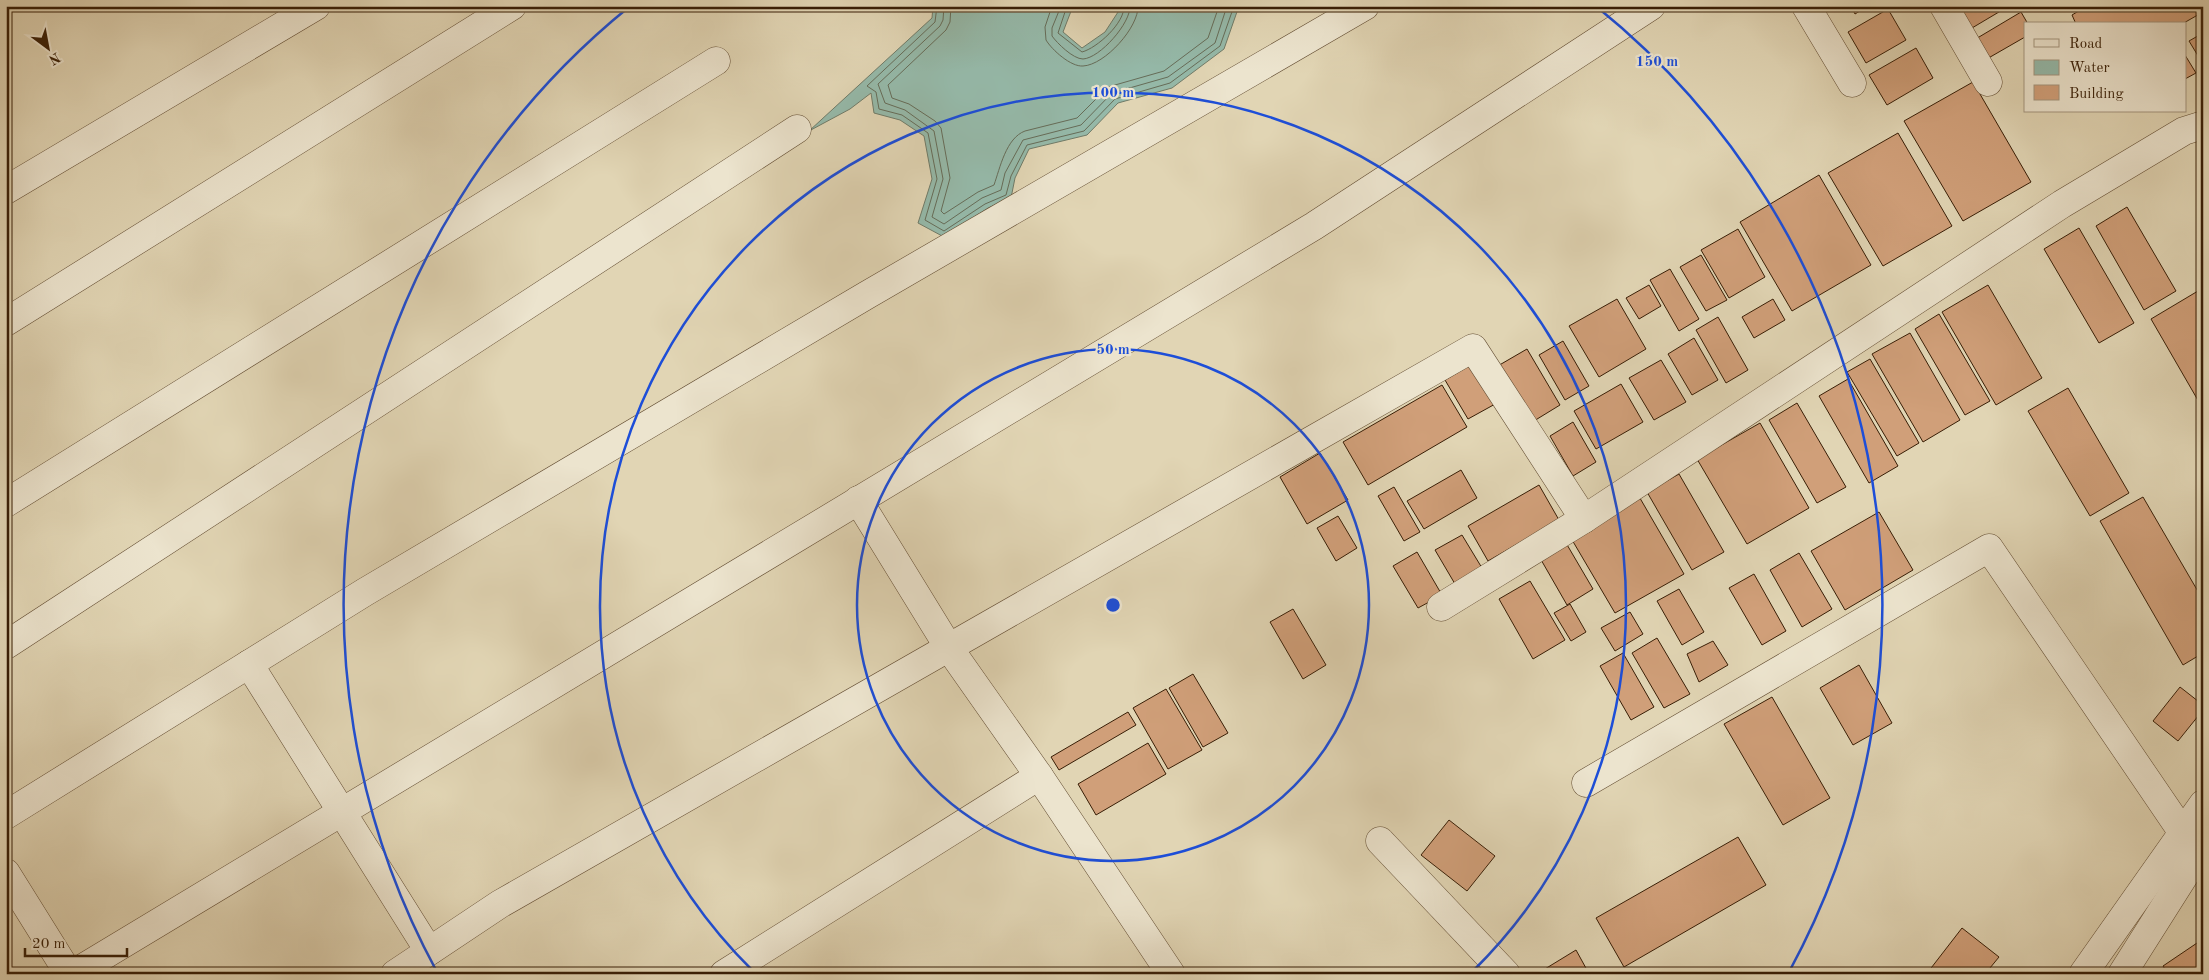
<svg xmlns="http://www.w3.org/2000/svg" width="2209" height="980" viewBox="0 0 2209 980" font-family="'Old Standard TT',serif">
<rect width="100%" height="100%" fill="#e1d5b4"/>
<filter id="stains"><feTurbulence type="fractalNoise" baseFrequency=".004" numOctaves="4"/><feColorMatrix values="0 0 0 0 .2 0 0 0 0 .09 0 0 0 0 .02 0 0 0 .5 -.17"/></filter>
<radialGradient id="worn" r=".72"><stop offset=".6" stop-color="#630" stop-opacity="0"/><stop offset="1" stop-color="#630" stop-opacity=".3"/></radialGradient>
<polygon fill="#95b9a9" stroke="#707b68" points="933,6 1073,6 1063,32 1082,48 1105,32 1120,9 1118,6 1239,6 1224,49 1172,88 1118,103 1087,135 1029,149 1015,178 1011,198 988,208 944,237 918,223 932,179 924,136 900,120 874,113 871,93 850,109 809,131 932,18"/>
<g fill="none" stroke-linecap="round" stroke-linejoin="round">
<g stroke="#666c58" stroke-width="1">
<polyline points="937,6 935,22 867,86 876,92 879,109 902,115 928,133 937,179 925,220 944,231 985,204 1006,195 1011,176 1027,145 1084,131 1115,99 1170,83 1220,46 1234,6"/>
<polyline points="944,6 943,20 940,26 878,84 885,103 905,110 934,131 943,179 932,217 944,224 982,198 1001,190 1005,173 1023,140 1081,125 1112,93 1168,77 1215,43 1227,6"/>
<path d="M951,6l-1,16 -4,8 -58,55 4,13 17,6 26,17 6,7 9,50 -9,33 3,3 34,-22 16,-7c6,-17 12,-47 31,-54l52,-13 31,-31 56,-16 44,-33 11,-32"/>
<path d="M1052,6l-7,21 1,13c6,10 25,27 37,26 22,-1 56,-39 55,-60"/>
<path d="M1061,6l-9,22v8c5,7 21,23 31,23 17,-1 48,-36 47,-53"/>
<path d="M1067,6l-9,27 24,19c15,-4 43,-29 42,-46"/>
</g>
</g>
<g fill="#d09f79" stroke="#381e06">
<polygon points="1851,6 1868,6 1855,14"/>
<polygon points="1960,6 2009,6 1972,28"/>
<polygon points="2087,6 2202,6 2203,12 2182,24 2076,24 2072,15"/>
<polygon points="1888,9 1906,40 1866,63 1848,32"/>
<polygon points="2021,12 2028,24 2025,24 2025,37 1985,60 1974,40"/>
<polygon points="2203,33 2203,64 2189,41"/>
<polygon points="1916,48 1933,78 1887,105 1869,75"/>
<polygon points="2185,55 2196,73 2185,79"/>
<polygon points="1973,82 2031,182 1963,221 1904,121"/>
<polygon points="1898,133 1952,226 1883,266 1828,173"/>
<polygon points="1819,175 1871,265 1792,311 1740,222"/>
<polygon points="2127,207 2176,291 2144,310 2096,226"/>
<polygon points="2079,228 2134,323 2099,343 2044,249"/>
<polygon points="1738,229 1765,277 1729,298 1701,250"/>
<polygon points="1701,255 1727,300 1706,311 1680,267"/>
<polygon points="1670,269 1699,319 1679,331 1650,280"/>
<polygon points="1649,285 1661,306 1639,319 1626,298"/>
<polygon points="1988,285 2042,378 1996,405 1942,312"/>
<polygon points="2203,288 2203,409 2151,319"/>
<polygon points="1617,299 1646,349 1599,377 1569,326"/>
<polygon points="1773,299 1785,320 1754,338 1742,317"/>
<polygon points="1939,314 1990,401 1965,415 1915,329"/>
<polygon points="1718,317 1748,370 1726,383 1696,330"/>
<polygon points="1910,333 1960,420 1923,442 1872,354"/>
<polygon points="1694,338 1718,380 1692,395 1668,354"/>
<polygon points="1563,341 1589,386 1565,400 1539,355"/>
<polygon points="1527,349 1560,405 1529,424 1496,367"/>
<polygon points="1870,359 1919,443 1897,456 1847,372"/>
<polygon points="1661,360 1686,402 1654,420 1629,378"/>
<polygon points="1474,363 1497,403 1468,419 1445,380"/>
<polygon points="1848,379 1898,466 1869,483 1819,396"/>
<polygon points="1621,384 1643,422 1596,449 1574,411"/>
<polygon points="1442,385 1467,427 1368,485 1343,442"/>
<polygon points="2068,388 2129,493 2090,516 2028,411"/>
<polygon points="1797,403 1846,487 1817,503 1769,420"/>
<polygon points="1573,422 1596,462 1573,476 1550,436"/>
<polygon points="1760,423 1809,508 1747,544 1697,459"/>
<polygon points="1320,453 1348,500 1307,524 1280,477"/>
<polygon points="1461,470 1477,498 1424,529 1407,501"/>
<polygon points="1679,474 1724,552 1692,570 1647,492"/>
<polygon points="1539,485 1559,520 1488,561 1468,526"/>
<polygon points="1394,487 1420,532 1404,541 1378,496"/>
<polygon points="1637,493 1684,574 1615,613 1568,533"/>
<polygon points="2143,497 2203,600 2203,653 2183,665 2100,521"/>
<polygon points="1879,512 1913,570 1845,610 1811,551"/>
<polygon points="1338,516 1357,548 1336,561 1317,528"/>
<polygon points="1462,535 1482,568 1455,584 1435,550"/>
<polygon points="1566,543 1593,589 1567,605 1540,558"/>
<polygon points="1417,552 1442,595 1418,608 1393,566"/>
<polygon points="1799,553 1832,609 1802,627 1770,570"/>
<polygon points="1754,574 1786,631 1762,645 1729,588"/>
<polygon points="1530,581 1565,640 1533,659 1499,599"/>
<polygon points="1679,589 1704,632 1682,645 1657,601"/>
<polygon points="1570,604 1586,632 1571,641 1554,613"/>
<polygon points="1293,609 1326,665 1303,679 1270,622"/>
<polygon points="1630,612 1643,634 1615,651 1601,628"/>
<polygon points="1657,638 1690,694 1664,708 1632,653"/>
<polygon points="1713,641 1728,665 1699,682 1687,654"/>
<polygon points="1623,653 1654,707 1631,720 1600,666"/>
<polygon points="1859,665 1892,723 1853,745 1820,688"/>
<polygon points="1193,674 1228,733 1203,747 1169,688"/>
<polygon points="2180,687 2203,705 2203,710 2178,741 2153,721"/>
<polygon points="1166,689 1202,750 1168,769 1133,708"/>
<polygon points="1772,697 1830,798 1783,825 1724,724"/>
<polygon points="1128,712 1136,725 1059,770 1051,757"/>
<polygon points="1148,743 1166,774 1096,815 1078,784"/>
<polygon points="1449,820 1495,856 1467,891 1421,855"/>
<polygon points="1738,837 1766,885 1624,967 1596,918"/>
<polygon points="1962,928 1999,957 1985,974 1930,974 1928,972"/>
<polygon points="2200,941 2203,944 2203,974 2168,974 2163,966"/>
<polygon points="1576,950 1587,970 1581,974 1541,974 1540,972"/>
</g>
<g fill="none" stroke-linecap="round" stroke-linejoin="round">
<g stroke="#624c32" stroke-width="29">
<g id="minor">
<polyline points="1806,6 1852,83"/>
<polyline points="1944,6 1988,82"/>
<polyline points="6,190 316,6"/>
<polyline points="6,322 512,6"/>
<polyline points="858,500 949,648 1039,776 1171,974"/>
<polyline points="6,503 716,61"/>
<polyline points="1441,607 1584,519 2062,204 2184,131 2203,125"/>
<polyline points="6,645 797,129"/>
<polyline points="249,664 429,951"/>
<polyline points="1586,783 1989,548 2183,833"/>
<polyline points="6,815 365,592 867,295 1365,6"/>
<polyline points="1380,841 1506,974"/>
<polyline points="6,873 69,974"/>
<polyline points="73,974 1314,226 1651,6"/>
<polyline points="395,974 500,904 1473,348 1584,519"/>
<polyline points="724,974 1039,776"/>
<polyline points="2083,974 2203,804"/>
<polyline points="2122,974 2203,846"/>
</g>
</g>
<use href="#minor" stroke="#ece4ce" stroke-width="28"/>
</g>
<g fill="none" stroke="#1d4ed8" stroke-width="2.5">
<circle cx="1113" cy="605" r="256"/>
<path d="M753 971A513 513 0 1 1 1473 971"/>
<path d="M437 972A769 769 0 0 1 629 7M1597 7A769 769 0 0 1 1789 972"/>
</g>
<circle cx="1113" cy="605" r="8" fill="#1d4ed8" stroke="#ece4ce" stroke-width="2.5"/>
<g font-size="15" text-anchor="middle" font-weight="bold" fill="#1d4ed8" stroke="#ece4ce" stroke-width="4.5" stroke-linejoin="round" paint-order="stroke">
<text x="1657" y="66">150 m</text>
<text x="1113" y="97">100 m</text>
<text x="1113" y="354">50 m</text>
</g>
<rect width="2209" height="980" fill="none" stroke="#e1d5b4" stroke-width="25"/>
<rect x="8" y="8" width="2194" height="965" fill="none" stroke="#381e06" stroke-width="2.5"/>
<rect x="12" y="12" width="2184" height="955" fill="none" stroke="#381e06"/>
<rect x="2024" y="22" width="162" height="90" fill="#ece4ce" stroke="#a4957e"/>
<rect x="2034" y="39" width="25" height="8" fill="#ece4ce" stroke="#a4957e"/>
<text x="2069" y="48" font-size="15" fill="#381e06">Road</text>
<rect x="2034" y="60" width="25" height="15" fill="#95b9a9" stroke="#a4957e"/>
<text x="2069" y="72" font-size="15" fill="#381e06">Water</text>
<rect x="2034" y="85" width="25" height="15" fill="#d09f79" stroke="#a4957e"/>
<text x="2069" y="98" font-size="15" fill="#381e06">Building</text>
<g transform="translate(48 48) rotate(148)" stroke="#ece4ce" stroke-width="4" paint-order="stroke">
<path d="M0-4L9 19L0 12L-9 19Z" fill="#381e06"/>
<text y="-8" font-size="14" font-weight="bold" text-anchor="middle" fill="#381e06">N</text>
</g>
<path d="M25 948v8h102v-8" fill="none" stroke="#381e06" stroke-width="2.5"/>
<text x="32" y="948" font-size="15" fill="#381e06" stroke="#ece4ce" stroke-width="4" paint-order="stroke">20 m</text>
<rect width="100%" height="100%" filter="url(#stains)"/>
<rect width="100%" height="100%" fill="url(#worn)"/>
</svg>
